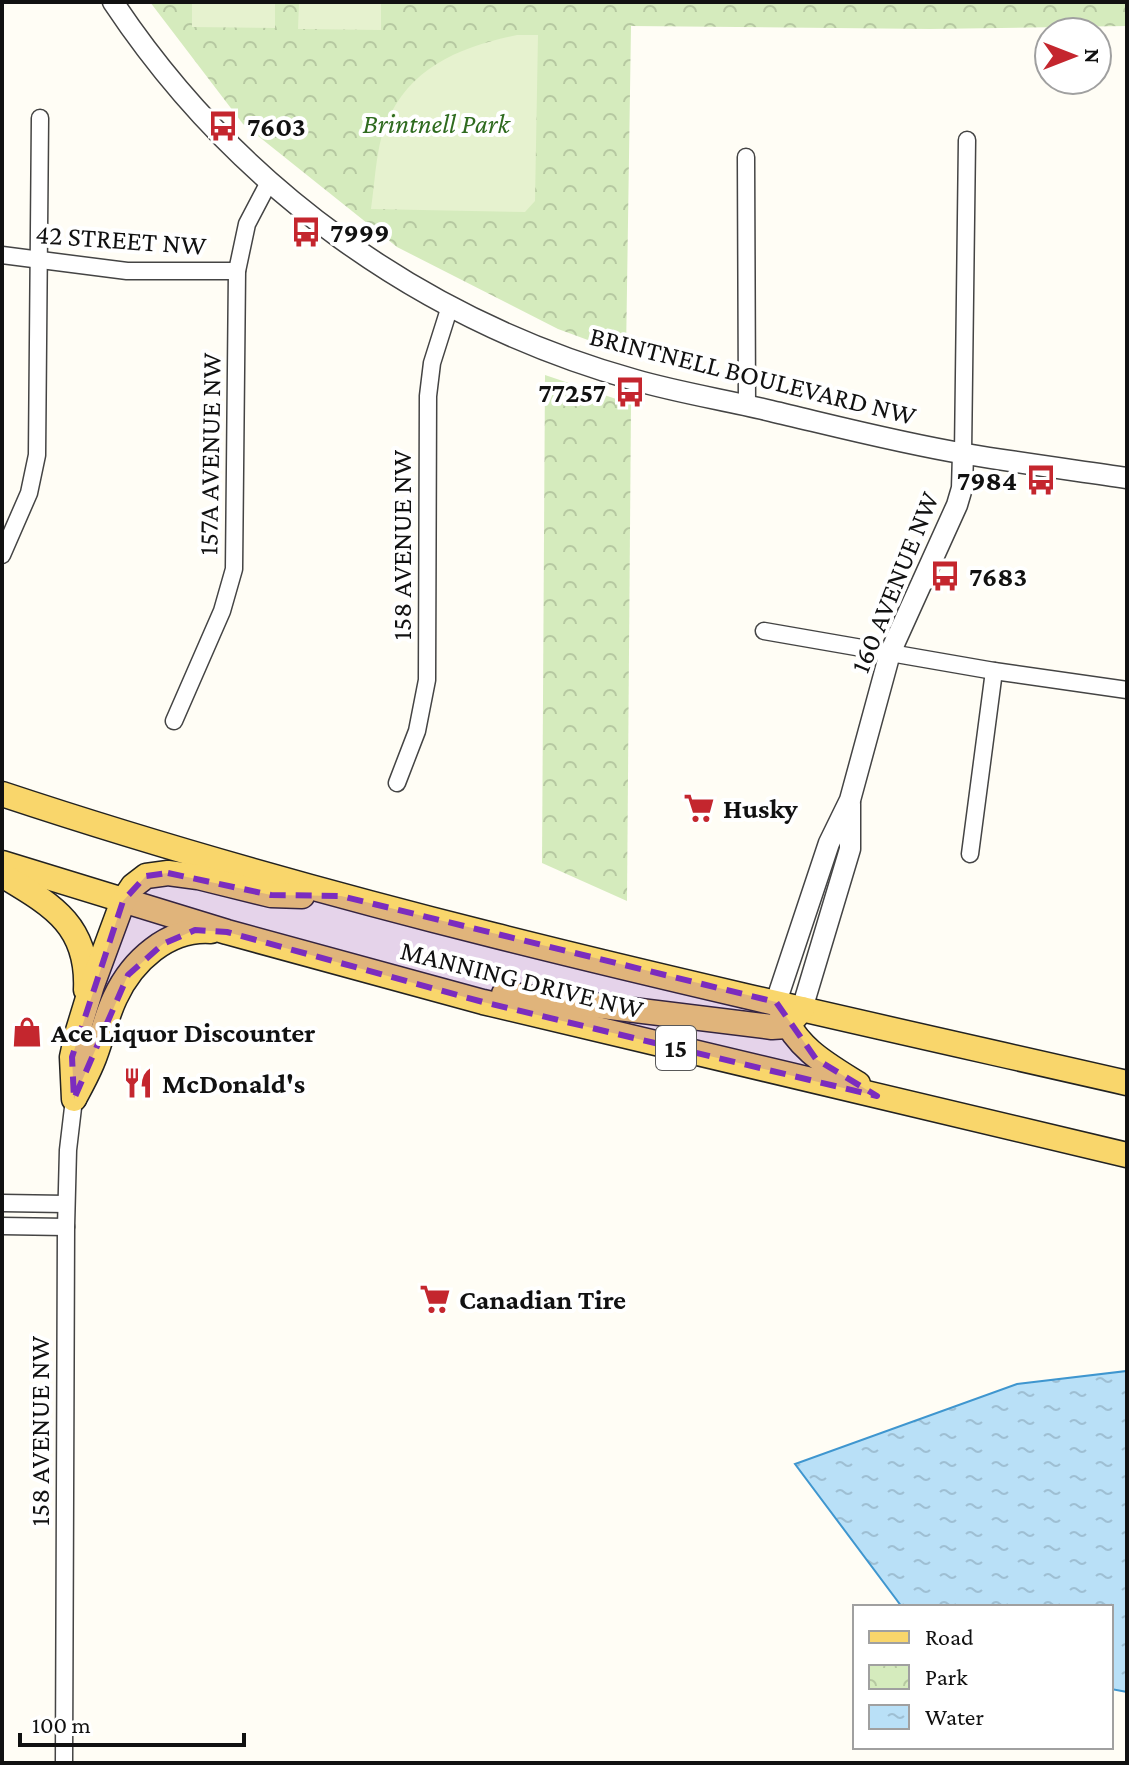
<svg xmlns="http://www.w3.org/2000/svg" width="1129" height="1765" viewBox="0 0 1129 1765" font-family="'Crimson Pro',serif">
<defs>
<pattern id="park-crowns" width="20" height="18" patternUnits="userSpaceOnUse" patternTransform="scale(2)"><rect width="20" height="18" fill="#d5ebbd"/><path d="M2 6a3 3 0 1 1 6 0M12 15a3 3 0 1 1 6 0" fill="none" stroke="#b6c8a1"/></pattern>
<pattern id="water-ripples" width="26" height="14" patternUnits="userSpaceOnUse" patternTransform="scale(2)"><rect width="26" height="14" fill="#b9e0f7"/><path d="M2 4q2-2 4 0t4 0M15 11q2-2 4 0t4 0" fill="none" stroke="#9ebfd3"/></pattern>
</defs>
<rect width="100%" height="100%" fill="#fffdf5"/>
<g fill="url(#park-crowns)">
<polygon points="150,2 1127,2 1127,26 930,29 631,26 626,354 558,329 397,247 243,124"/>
<polygon points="545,375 631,404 627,901 542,863"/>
</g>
<g fill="#e6f2cf">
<polygon points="192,2 275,2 275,28 192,27"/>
<polygon points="299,2 381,2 381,30 298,29"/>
<path d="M517,35h21l-3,166 -10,11 -154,-3c4,-26 5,-62 15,-85 24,-58 75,-77 131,-89z"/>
</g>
<polygon fill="url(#water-ripples)" stroke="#3f96cf" stroke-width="2" points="1127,1371 1127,1692 1111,1689 1111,1607 902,1607 795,1464 1017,1384"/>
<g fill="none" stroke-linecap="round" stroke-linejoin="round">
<g stroke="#444" stroke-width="19">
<g id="minor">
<polyline points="746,157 747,405"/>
<polyline points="2,255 127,271 237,271"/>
<polyline points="963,454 967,140"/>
<polyline points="2,555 29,493 37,455 40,118"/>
<polyline points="764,631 994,671 1127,690"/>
<polyline points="174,721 222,611 234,569 237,271 247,224 269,182"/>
<polyline points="397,783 417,731 427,680 428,396 432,363 450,306"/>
<polyline points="970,854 994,671"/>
<polyline points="2,1203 66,1204"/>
<polyline points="2,1226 66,1227"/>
<polyline points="64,1763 66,1227 68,1150 74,1099"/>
</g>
</g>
<g stroke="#444" stroke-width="23">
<g id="tertiary">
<path d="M113,2c123,185 308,318 522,378 45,13 91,20 136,31 64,15 129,32 195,43 53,9 107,16 161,24"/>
<polyline points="776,1002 829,843 850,800 890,653 957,505 962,488 963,454"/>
<polyline points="802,1009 850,849 850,804"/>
</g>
</g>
<g stroke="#222" stroke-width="27">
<g id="primary">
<path d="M2,794c367,122 748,203 1125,289"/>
<polyline points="2,863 227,932 483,1002 1127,1155"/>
<path d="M2,875c50,30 87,50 84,115"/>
<polyline points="504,994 772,1027 787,1026 802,1009"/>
<path d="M782,1013c16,36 44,51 76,71"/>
<path d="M75,1097c6,-11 12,-22 17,-34 9,-21 13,-44 23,-65 17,-37 53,-70 96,-67"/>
<polyline points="74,1099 72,1057 77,1034 92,985 123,901 133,886 146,876 168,873 198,877 271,895 302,896"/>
</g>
</g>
<use href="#minor" stroke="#fff" stroke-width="16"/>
<use href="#tertiary" stroke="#fff" stroke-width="20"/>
<use href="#primary" stroke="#f9d66b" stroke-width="24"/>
</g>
<path fill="#7b2cbf" fill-opacity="0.2" stroke="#7b2cbf" stroke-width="6" stroke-dasharray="16 10" stroke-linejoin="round" d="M168,873l103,22 70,1 435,106 40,57 61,37 -394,-94 -256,-70 -32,-2 -32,14 -35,31 -54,124 -2,-42 51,-156 23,-25z"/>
<defs>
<g id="bus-bare" transform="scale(2.4)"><path d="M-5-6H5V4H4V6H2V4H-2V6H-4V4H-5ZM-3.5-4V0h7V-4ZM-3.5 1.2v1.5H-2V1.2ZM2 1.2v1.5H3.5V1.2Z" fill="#c4262e" stroke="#fff" stroke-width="2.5" paint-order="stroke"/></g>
<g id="supermarket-bare" transform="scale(2.4)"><path d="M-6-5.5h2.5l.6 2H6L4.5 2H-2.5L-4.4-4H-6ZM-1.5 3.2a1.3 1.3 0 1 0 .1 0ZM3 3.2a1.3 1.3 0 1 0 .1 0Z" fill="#c4262e" stroke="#fff" stroke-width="2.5" paint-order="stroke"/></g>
<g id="shop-bare" transform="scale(2.4)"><path d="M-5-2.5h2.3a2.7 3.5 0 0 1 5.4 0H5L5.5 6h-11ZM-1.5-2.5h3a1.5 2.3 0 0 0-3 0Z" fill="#c4262e" stroke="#fff" stroke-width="2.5" paint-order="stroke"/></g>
<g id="restaurant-bare" transform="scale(2.4)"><path d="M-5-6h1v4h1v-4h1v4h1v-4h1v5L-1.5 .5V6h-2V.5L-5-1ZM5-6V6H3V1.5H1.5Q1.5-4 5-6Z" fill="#c4262e" stroke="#fff" stroke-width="2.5" paint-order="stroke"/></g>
</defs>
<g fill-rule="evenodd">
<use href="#bus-bare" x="223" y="126"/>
<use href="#bus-bare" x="306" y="232"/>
<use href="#bus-bare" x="630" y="392"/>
<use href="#bus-bare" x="1041" y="480"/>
<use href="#bus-bare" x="945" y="576"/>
<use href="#supermarket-bare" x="699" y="808"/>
<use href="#shop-bare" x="27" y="1032"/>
<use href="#restaurant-bare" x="138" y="1083"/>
<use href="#supermarket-bare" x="435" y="1299"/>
</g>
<g text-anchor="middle" stroke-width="8" stroke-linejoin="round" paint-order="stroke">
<rect fill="#fff" stroke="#585858" stroke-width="2" x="656" y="1026" width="40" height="44" rx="6"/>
<g font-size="26" font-weight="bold" fill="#111">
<text x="676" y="1057">15</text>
</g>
<g font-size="28" font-style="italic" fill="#2f6b1f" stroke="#fff">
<text x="436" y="133">Brintnell Park</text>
</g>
<g font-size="28" font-weight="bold" fill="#111" stroke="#fff" text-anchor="start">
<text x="247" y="136">7603</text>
<text x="330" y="242">7999</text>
<text x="606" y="402" text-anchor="end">77257</text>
<text x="1017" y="490" text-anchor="end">7984</text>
<text x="969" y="586">7683</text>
<text x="723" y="818">Husky</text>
<text x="51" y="1042">Ace Liquor Discounter</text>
<text x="162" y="1093">McDonald's</text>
<text x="459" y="1309">Canadian Tire</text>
</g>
<g font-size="28" fill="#111" stroke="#fff">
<text transform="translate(121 239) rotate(4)" y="10">42 STREET NW</text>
<text transform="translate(753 375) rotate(14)" y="10">BRINTNELL BOULEVARD NW</text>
<text transform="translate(209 454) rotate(-89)" y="10">157A AVENUE NW</text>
<text transform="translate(401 545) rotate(-90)" y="10">158 AVENUE NW</text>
<text transform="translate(894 582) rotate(-68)" y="10">160 AVENUE NW</text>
<text transform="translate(522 979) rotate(14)" y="10">MANNING DRIVE NW</text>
<text transform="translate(39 1431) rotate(-90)" y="10">158 AVENUE NW</text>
</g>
</g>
<rect width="1129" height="1765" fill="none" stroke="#111111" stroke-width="8"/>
<rect x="853" y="1605" width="260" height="144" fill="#ffffff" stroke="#a0a0a0" stroke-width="2"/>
<rect x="869" y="1631" width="40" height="12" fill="#f9d66b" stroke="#a0a0a0" stroke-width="2"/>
<text x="925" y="1645" font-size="24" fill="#111111">Road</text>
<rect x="869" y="1665" width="40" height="24" fill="url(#park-crowns)" stroke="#a0a0a0" stroke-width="2"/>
<text x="925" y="1685" font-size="24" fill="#111111">Park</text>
<rect x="869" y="1705" width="40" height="24" fill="url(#water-ripples)" stroke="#a0a0a0" stroke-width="2"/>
<text x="925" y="1725" font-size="24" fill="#111111">Water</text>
<g transform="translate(1073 56) rotate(90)"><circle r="38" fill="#ffffff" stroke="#a0a0a0" stroke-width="2"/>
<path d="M0-6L14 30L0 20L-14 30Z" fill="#c4262e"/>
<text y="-12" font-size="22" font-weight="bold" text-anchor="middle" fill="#111111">N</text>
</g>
<path d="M20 1733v12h224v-12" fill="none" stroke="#111111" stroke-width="4"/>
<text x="32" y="1733" font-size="24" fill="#111111" stroke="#ffffff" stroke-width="6" paint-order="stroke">100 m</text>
</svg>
